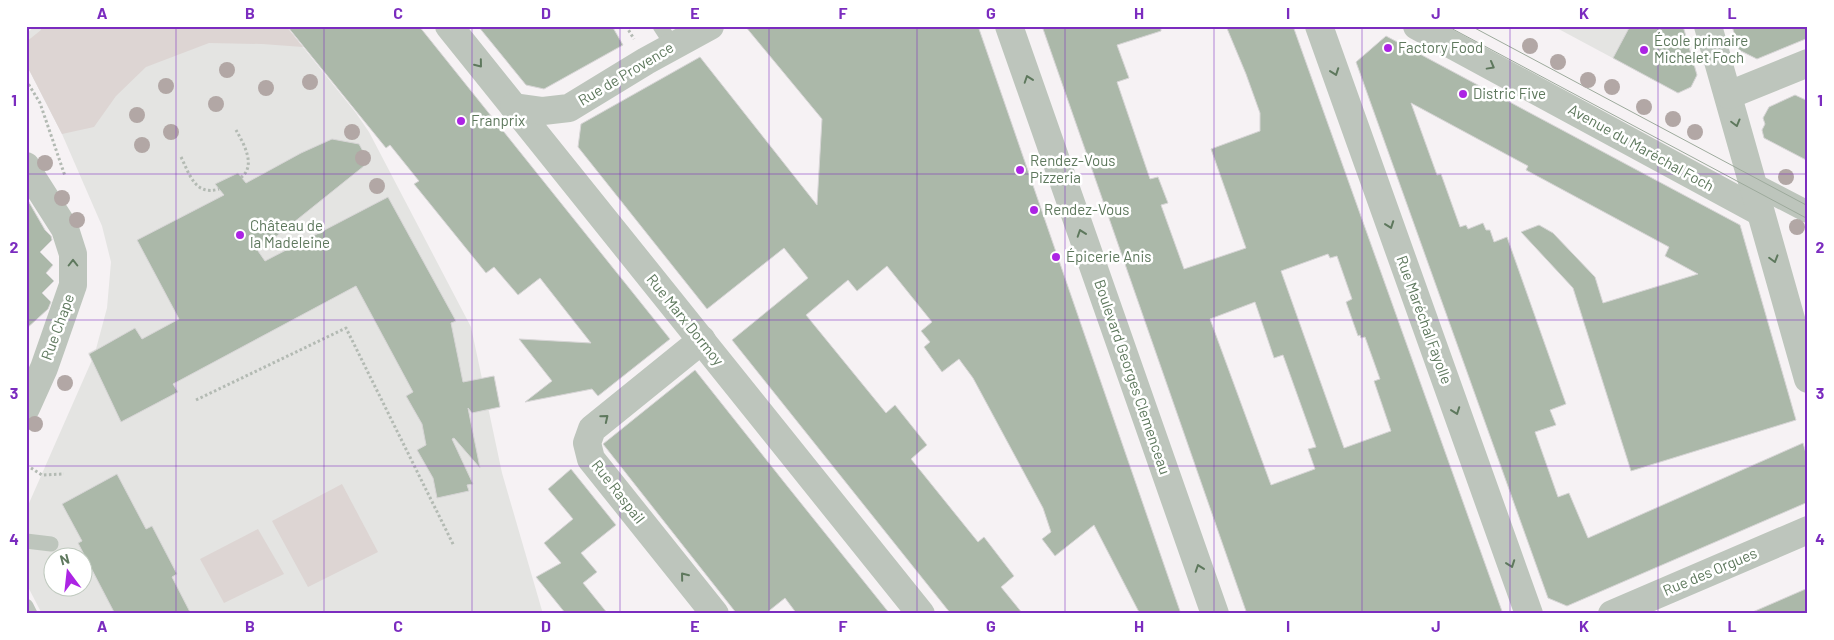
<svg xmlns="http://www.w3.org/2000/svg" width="1834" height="640" viewBox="0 0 1834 640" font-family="Barlow,sans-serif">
<rect width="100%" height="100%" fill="#f6f2f4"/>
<g fill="#e4e4e2" fill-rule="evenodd">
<path d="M35,26h251l70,87 13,19 102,195 31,146 41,141h-501l-16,-31v-73l66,-150 -4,-7 8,-4 11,-41 4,-46 -9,-36 -40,-92 -36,-70v-30zM52,558h30v30h-30z"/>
<polygon points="1553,26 1683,26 1697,75 1691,87 1678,93"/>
</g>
<g fill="#ddd5d3">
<polygon points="40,26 286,26 303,47 262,44 209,43 146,67 116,96 94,127 62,134 26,64 26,42 41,30"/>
<polygon points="342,484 378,552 308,587 272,521"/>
<polygon points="258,529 284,574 224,603 200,559"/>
</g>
<g fill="#abb8a9" stroke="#d7d5d6" fill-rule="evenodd">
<polygon points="287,26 419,26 670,339 598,396 592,389 525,402 552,381 519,339 591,343 540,278 518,295 494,267 486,273 414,184 419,181 390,145 386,148"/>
<polygon points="478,26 612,26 623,45 544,89 526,85"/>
<polygon points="745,26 978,26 1181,614 1140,614 1094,525 1055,556 1042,539 1051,532 1043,508 973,378 959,359 942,372 924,347 930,342 921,331 932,322 887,266 857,291 848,280 806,315 886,413 895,405 927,445 911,459 978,542 984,537 1014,576 1001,587 1023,614 951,614 732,340 808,278 784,248 707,309 578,147 581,124 700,57 817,205 822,119"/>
<path d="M1042,26h119v5l-44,14 12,33 -12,4 33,97 8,-2 10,26 -7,2 23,64 62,-21 -35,-99 49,-18v-18l-14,-39 -20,-48h67l210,588h-256zM1328,254l2,4 7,-2 15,43 -6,3 12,34 2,-1 1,3 4,-1 15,42 -6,2 17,50 -47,17 -63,-177zM1255,302l19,56 9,-3 33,92 -8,2 7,20 -44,16 -61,-166z"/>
<polygon points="1630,26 1683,26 1697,75 1691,87 1678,93 1613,58"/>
<polygon points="1732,26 1808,26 1808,38 1757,59 1739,50"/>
<polygon points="1386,36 1740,225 1796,420 1631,471 1573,288 1521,232 1539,225 1553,233 1595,277 1603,303 1698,274 1665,256 1669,247 1526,170 1528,166 1411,103 1437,175 1441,174 1460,227 1466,225 1468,229 1483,223 1486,230 1490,230 1494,242 1507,237 1566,404 1550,410 1556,425 1535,432 1558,497 1569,493 1588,538 1803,443 1808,460 1808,502 1567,606 1548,598 1356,62"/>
<polygon points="1795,95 1808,101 1808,161 1764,138 1762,130 1765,124 1763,118 1769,107"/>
<polygon points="332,139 359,144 369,162 258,251 265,261 388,197 456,321 451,323 463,382 494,376 500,407 472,413 468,408 480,468 454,438 452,439 473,484 467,485 469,491 437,498 433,478 417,450 426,445 422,424 406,396 413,392 356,286 173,384 178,392 121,422 89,354 135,328 142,339 179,319 137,240 224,195 215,184 238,173 246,183 301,153"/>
<polygon points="26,197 45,230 51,236 52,240 40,252 53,265 46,273 54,281 42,293 51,302 48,309 26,329"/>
<polygon points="695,370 784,482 890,614 797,614 785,598 765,614 737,614 603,444"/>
<polygon points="571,469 616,525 581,553 597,572 583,583 608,614 566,614 536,577 561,563 544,543 573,519 548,489"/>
<polygon points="117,474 146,529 152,526 177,574 172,577 191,614 115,614 78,543 82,541 62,504"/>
<polygon points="1808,588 1808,614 1748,614"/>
</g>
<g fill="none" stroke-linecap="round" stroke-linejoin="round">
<g stroke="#b3bab3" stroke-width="3" stroke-dasharray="2.5 2.5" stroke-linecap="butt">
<polyline points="626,26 634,39"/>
<polyline points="26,80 40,103 65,176"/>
<path d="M236,130c8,14 21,37 4,48"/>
<path d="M181,157c9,18 14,39 38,32"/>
<polyline points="196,400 346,328 454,546"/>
<polyline points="31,468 42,475 64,474"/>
<polyline points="312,613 313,614"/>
</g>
<g stroke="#bdc5bc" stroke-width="15">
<polyline points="660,26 673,46"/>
<polyline points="26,541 51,544"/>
<polyline points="26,606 30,614"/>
</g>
<polyline stroke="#bdc5bc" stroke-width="22" points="1752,183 1808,212"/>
<g stroke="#bdc5bc" stroke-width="28">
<polyline points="449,26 921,614"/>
<polyline points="1319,26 1529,614"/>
<polyline points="1417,26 1760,212"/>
<polyline points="1708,26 1808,379"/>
<polyline points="1729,95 1808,63"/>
<polyline points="514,107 543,111 569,108 646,61 710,26"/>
<polyline points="26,166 30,174 65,229 73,254 73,285 44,368 26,408"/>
<polyline points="702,340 592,429 587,443 591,459 715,614"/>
<polyline points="1612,614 1808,530"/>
</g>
<polyline stroke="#bdc5bc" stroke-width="28" points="1009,26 1215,614"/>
<g stroke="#9daa9c" stroke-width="1">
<polyline points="1447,26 1808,219"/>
<polyline points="1471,26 1808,206"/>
</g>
</g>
<g fill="#b2a7a5">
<circle cx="1530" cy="46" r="8"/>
<circle cx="1558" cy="62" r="8"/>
<circle cx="227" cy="70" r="8"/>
<circle cx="1588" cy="80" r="8"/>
<circle cx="310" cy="82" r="8"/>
<circle cx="166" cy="86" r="8"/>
<circle cx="1612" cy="87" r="8"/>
<circle cx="266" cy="88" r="8"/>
<circle cx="216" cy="104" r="8"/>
<circle cx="1644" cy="107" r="8"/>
<circle cx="137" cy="115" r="8"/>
<circle cx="1673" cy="119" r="8"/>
<circle cx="171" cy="132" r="8"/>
<circle cx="352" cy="132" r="8"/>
<circle cx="1695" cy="132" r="8"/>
<circle cx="142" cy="145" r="8"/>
<circle cx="363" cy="158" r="8"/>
<circle cx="45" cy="163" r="8"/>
<circle cx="1786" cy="177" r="8"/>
<circle cx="377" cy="186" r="8"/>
<circle cx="62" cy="198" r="8"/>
<circle cx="77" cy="220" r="8"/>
<circle cx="1797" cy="227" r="8"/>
<circle cx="65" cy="383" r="8"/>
<circle cx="35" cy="424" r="8"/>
</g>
<defs><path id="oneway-chevron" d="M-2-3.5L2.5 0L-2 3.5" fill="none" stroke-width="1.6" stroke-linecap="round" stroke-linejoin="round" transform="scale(1.25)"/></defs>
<g stroke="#5e785d">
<use href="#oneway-chevron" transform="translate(479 64) rotate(51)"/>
<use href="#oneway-chevron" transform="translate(1491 66) rotate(29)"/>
<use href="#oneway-chevron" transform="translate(1335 72) rotate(70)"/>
<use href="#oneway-chevron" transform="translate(1028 79) rotate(-109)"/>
<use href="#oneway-chevron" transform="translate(1736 123) rotate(75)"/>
<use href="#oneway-chevron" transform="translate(1390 225) rotate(70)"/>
<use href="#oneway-chevron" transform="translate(1081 233) rotate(-109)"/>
<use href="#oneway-chevron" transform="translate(1774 259) rotate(74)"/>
<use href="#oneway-chevron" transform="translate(73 263) rotate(-90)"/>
<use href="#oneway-chevron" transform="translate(1456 411) rotate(70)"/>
<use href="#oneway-chevron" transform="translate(605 418) rotate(-39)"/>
<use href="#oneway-chevron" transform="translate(1511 564) rotate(70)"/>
<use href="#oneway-chevron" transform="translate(1199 568) rotate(-109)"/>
<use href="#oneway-chevron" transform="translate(684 576) rotate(-129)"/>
</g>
<path fill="none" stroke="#7b2cbf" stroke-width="1" stroke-opacity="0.55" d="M176,26v588M324,26v588M472,26v588M620,26v588M769,26v588M917,26v588M1065,26v588M1214,26v588M1362,26v588M1510,26v588M1658,26v588M26,174h1782M26,320h1782M26,466h1782"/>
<g fill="#ac24e4" stroke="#fff" stroke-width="2">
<circle cx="1388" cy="48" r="5"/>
<circle cx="1644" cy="50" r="5"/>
<circle cx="1463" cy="94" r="5"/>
<circle cx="461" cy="121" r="5"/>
<circle cx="1020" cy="170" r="5"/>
<circle cx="1034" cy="210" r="5"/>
<circle cx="240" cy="235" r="5"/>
<circle cx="1056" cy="257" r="5"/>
</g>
<g text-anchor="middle" stroke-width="5" stroke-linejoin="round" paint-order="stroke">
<g font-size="15" fill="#5e785d" stroke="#fff" text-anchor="start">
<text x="1654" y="46">École primaire<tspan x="1654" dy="17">Michelet Foch</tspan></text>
<text x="1398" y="53">Factory Food</text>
<text x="1473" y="99">Distric Five</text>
<text x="471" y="126">Franprix</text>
<text x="1030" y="166">Rendez-Vous<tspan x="1030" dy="17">Pizzeria</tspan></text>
<text x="1044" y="215">Rendez-Vous</text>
<text x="250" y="231">Château de<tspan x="250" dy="17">la Madeleine</tspan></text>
<text x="1066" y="262">Épicerie Anis</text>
</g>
<g font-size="15" fill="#5e785d" stroke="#fff">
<text transform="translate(626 74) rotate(-31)" y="5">Rue de Provence</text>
<text transform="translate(1641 148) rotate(29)" y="5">Avenue du Maréchal Foch</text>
<text transform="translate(685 320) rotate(51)" y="5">Rue Marx Dormoy</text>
<text transform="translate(1424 320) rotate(70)" y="5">Rue Maréchal Fayolle</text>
<text transform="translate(58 327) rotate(-70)" y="5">Rue Chape</text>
<text transform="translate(1132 377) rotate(71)" y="5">Boulevard Georges Clemenceau</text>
<text transform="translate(618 492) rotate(52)" y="5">Rue Raspail</text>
<text transform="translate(1710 572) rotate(-23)" y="5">Rue des Orgues</text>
</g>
</g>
<rect width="1834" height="640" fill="none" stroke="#ffffff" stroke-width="55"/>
<g transform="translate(68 572) rotate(345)"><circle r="24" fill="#ffffff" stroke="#bfc9be"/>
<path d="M0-4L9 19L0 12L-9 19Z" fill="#ac24e4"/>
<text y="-8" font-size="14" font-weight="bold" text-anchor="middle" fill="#5e785d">N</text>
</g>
<rect x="28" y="28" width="1778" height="584" fill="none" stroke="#7b2cbf" stroke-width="2"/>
<g font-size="16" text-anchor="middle" font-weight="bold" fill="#7b2cbf">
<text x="102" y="19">A</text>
<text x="250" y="19">B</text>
<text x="398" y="19">C</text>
<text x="546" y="19">D</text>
<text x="695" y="19">E</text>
<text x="843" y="19">F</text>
<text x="991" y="19">G</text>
<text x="1139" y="19">H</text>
<text x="1288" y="19">I</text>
<text x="1436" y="19">J</text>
<text x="1584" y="19">K</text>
<text x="1732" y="19">L</text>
<text x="14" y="106">1</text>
<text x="1820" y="106">1</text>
<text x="14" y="253">2</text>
<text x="1820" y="253">2</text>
<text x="14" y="399">3</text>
<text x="1820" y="399">3</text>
<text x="14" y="545">4</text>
<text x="1820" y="545">4</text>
<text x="102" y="632">A</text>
<text x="250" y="632">B</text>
<text x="398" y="632">C</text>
<text x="546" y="632">D</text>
<text x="695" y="632">E</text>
<text x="843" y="632">F</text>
<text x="991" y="632">G</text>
<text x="1139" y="632">H</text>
<text x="1288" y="632">I</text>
<text x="1436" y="632">J</text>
<text x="1584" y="632">K</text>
<text x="1732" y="632">L</text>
</g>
</svg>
